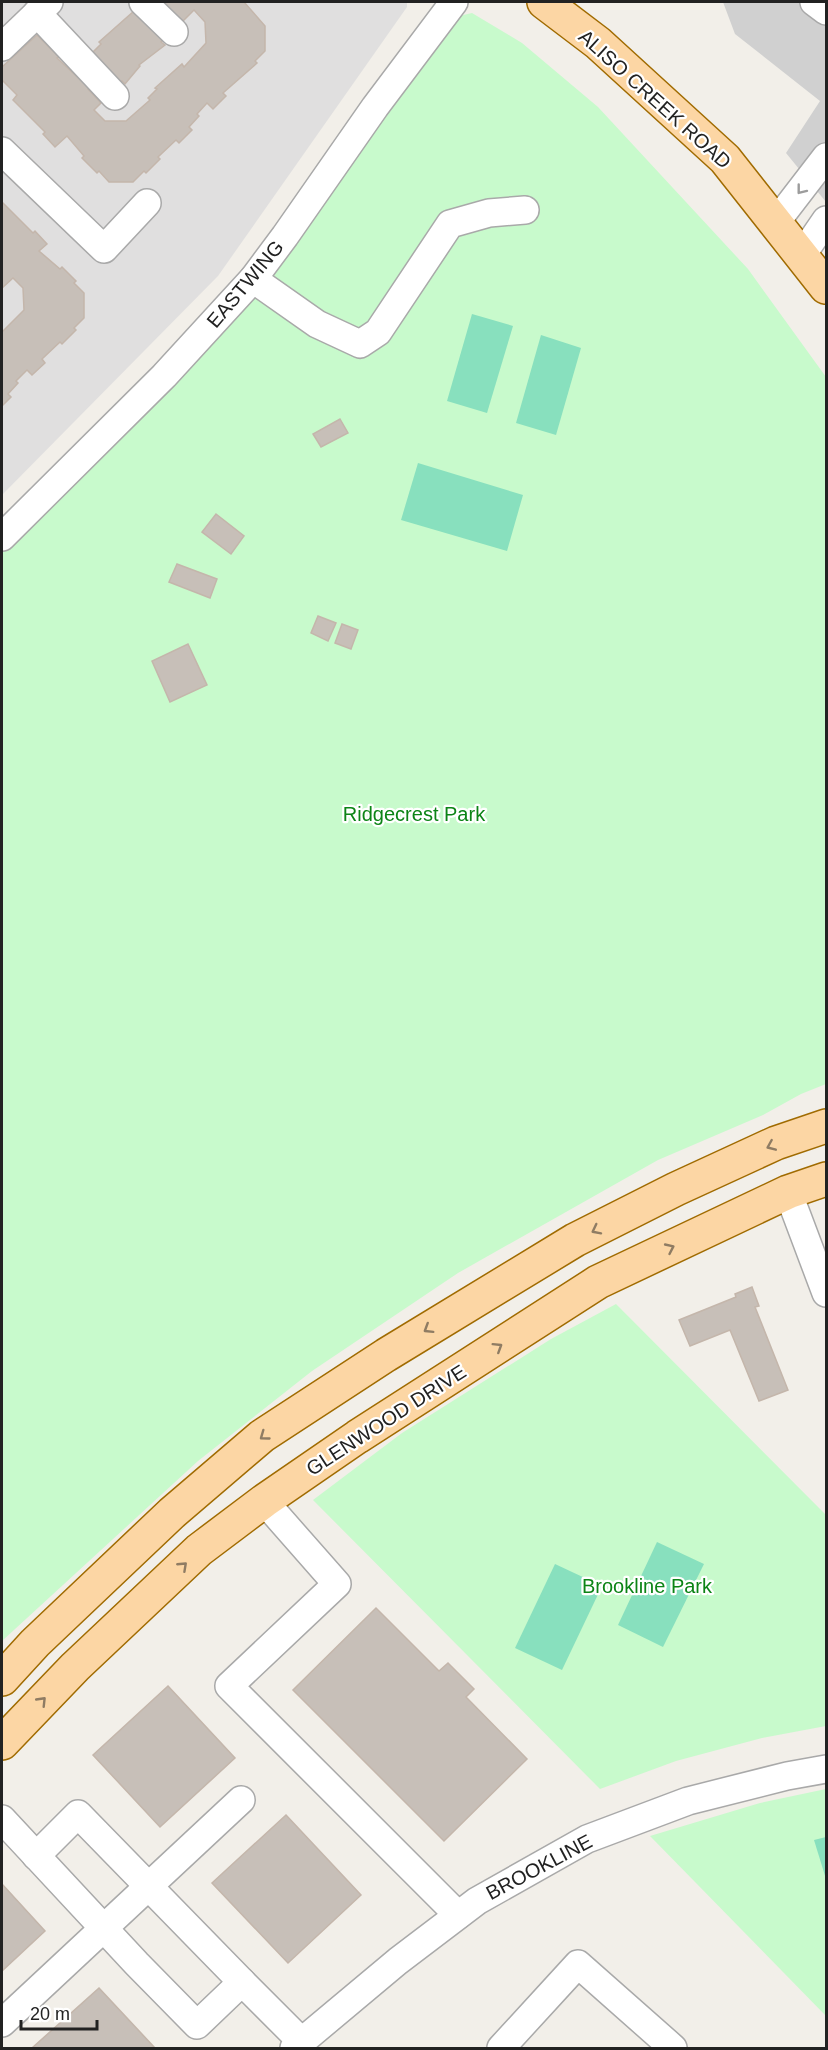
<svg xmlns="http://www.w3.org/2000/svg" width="828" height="2050" viewBox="0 0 828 2050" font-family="Helvetica,sans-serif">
<rect width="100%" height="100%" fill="#f2efe9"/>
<polygon fill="#e0dfdf" points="2,2 407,2 407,7 218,276 2,495"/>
<polygon fill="#d0d0d0" points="723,2 826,2 826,202 786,153 820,101 735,34"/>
<g fill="#c8facc">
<polygon points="472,13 522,43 598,107 748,269 826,377 826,1084 801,1094 763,1115 658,1160 458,1273 312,1371 198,1461 2,1641 2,544 164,382 438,21"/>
<polygon points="616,1304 826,1515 826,1726 762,1738 676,1761 600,1789 313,1500 402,1433 551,1339"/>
<polygon points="826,1789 826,2016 650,1836 760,1803"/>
</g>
<g fill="#88e0be">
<polygon points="472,314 513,326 487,413 447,401"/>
<polygon points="541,335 581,348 556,435 516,423"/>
<polygon points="418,463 523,495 507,551 401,520"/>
<polygon points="657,1542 704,1564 663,1647 618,1625"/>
<polygon points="555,1564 602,1586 562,1670 515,1648"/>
<polygon points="826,1837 826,1879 814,1840"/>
</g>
<g fill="#c7bfb8" stroke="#c4b6ab" stroke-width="1.5">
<polygon points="160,2 244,2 265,26 265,51 255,61 257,63 223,93 226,96 213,109 207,103 197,114 199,116 189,127 192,130 179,143 176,140 158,157 160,159 146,173 144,171 133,182 109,182 99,171 97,173 82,158 84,156 67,136 55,147 43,134 45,132 13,100 17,95 2,80 2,67 37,35 59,57 57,58 89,88 88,89 101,103 94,110 105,121 126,121 150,100 148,98 157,89 155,88 182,64 184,67 206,43 205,22 194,10 183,21"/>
<polygon points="134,11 163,40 161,42 165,45 139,65 140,66 125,84 122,81 120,82 92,53 101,44 99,42"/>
<polygon points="2,202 33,233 35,231 47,244 39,251 60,269 62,267 76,281 74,283 84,293 84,318 74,328 76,330 62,344 60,342 42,359 45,363 32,375 27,370 16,381 18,383 8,394 11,397 2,406 2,332 24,310 23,288 13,278 2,288"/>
<polygon points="340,419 348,433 321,447 313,434"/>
<polygon points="216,514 244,536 231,554 202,532"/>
<polygon points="177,564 217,579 210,598 169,582"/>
<polygon points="318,616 336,623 328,641 311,633"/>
<polygon points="342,624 358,630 351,649 335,643"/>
<polygon points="188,644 207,685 170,702 152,661"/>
<polygon points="752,1287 759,1306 755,1307 788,1390 759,1401 730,1330 690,1346 679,1320 736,1297 735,1294"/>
<polygon points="376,1608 439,1671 448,1663 474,1689 466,1697 527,1759 444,1841 293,1690"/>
<polygon points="168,1686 235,1758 160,1827 93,1755"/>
<polygon points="286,1815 361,1895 288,1963 212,1883"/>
<polygon points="2,1884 45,1931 2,1971"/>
<polygon points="99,1988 155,2048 32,2048"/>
</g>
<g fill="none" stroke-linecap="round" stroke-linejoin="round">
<g stroke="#a9a9a9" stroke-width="30">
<g id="minor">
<polyline points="143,2 174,32"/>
<polyline points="814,2 826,11"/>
<polyline points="37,13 115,96"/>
<polyline points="2,47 49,2"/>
<polyline points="2,151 104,249 147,203"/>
<polyline points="776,222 826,157"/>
<polyline points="802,255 826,220"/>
<polyline points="253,279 317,324 360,344 378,332 450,224 489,213 525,210"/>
<polyline points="2,537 164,376 253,279 285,236 375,107 454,2"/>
<polyline points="788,1192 826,1293"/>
<polyline points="264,1501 337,1584 229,1686 458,1915"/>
<polyline points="2,1819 137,1964 197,2025 242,1982 302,2042"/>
<polyline points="36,1856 78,1814 242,1982"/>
<polyline points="2,2023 241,1800"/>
<polyline points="294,2048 398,1961 477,1901 587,1839 688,1801 787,1776 826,1769"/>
<polyline points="501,2048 578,1964 673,2048"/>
</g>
</g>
<g stroke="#a06b00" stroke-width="36">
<g id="major">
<polyline points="544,2 598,43 725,159 826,287"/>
<polyline points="2,1679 35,1643 172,1513 262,1436 386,1355 575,1240 676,1189 776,1143 826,1126"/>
<polyline points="2,1743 75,1667 199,1550 264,1501 357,1437 598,1282 788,1192 826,1179"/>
</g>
</g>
<use href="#minor" stroke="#fff" stroke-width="27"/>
<use href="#major" stroke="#fcd6a4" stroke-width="33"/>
</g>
<defs><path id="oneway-chevron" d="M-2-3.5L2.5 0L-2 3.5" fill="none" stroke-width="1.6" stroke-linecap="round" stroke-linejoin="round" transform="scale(1.5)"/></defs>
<use stroke="#9c9c9c" href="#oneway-chevron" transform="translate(801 190) rotate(128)"/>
<g stroke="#8f7c63">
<use href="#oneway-chevron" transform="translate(771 1146) rotate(157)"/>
<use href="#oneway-chevron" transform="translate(596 1230) rotate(153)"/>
<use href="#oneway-chevron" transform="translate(670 1248) rotate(-25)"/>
<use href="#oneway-chevron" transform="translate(428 1329) rotate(148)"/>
<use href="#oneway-chevron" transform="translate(498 1347) rotate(-32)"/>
<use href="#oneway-chevron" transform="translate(264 1436) rotate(144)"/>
<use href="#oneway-chevron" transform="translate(183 1566) rotate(-43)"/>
<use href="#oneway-chevron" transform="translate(42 1701) rotate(-46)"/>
</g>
<g text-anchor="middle" stroke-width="4.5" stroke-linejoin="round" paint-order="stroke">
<g font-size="20" fill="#222" stroke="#fff">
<text transform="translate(655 99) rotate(42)" y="7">ALISO CREEK ROAD</text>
<text transform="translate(245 284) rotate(-50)" y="7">EASTWING</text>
<text transform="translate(386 1420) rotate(-33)" y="7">GLENWOOD DRIVE</text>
<text transform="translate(539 1867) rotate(-28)" y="7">BROOKLINE</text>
</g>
<g font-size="20" fill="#0c8416" stroke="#fff">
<text x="414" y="821">Ridgecrest Park</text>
<text x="647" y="1593">Brookline Park</text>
</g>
</g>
<rect width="828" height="2050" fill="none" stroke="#222222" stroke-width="6"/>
<path d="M21 2020v9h76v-9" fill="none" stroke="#222222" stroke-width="3"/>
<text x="30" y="2020" font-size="18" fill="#222222" stroke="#ffffff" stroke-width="4.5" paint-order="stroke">20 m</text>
</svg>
